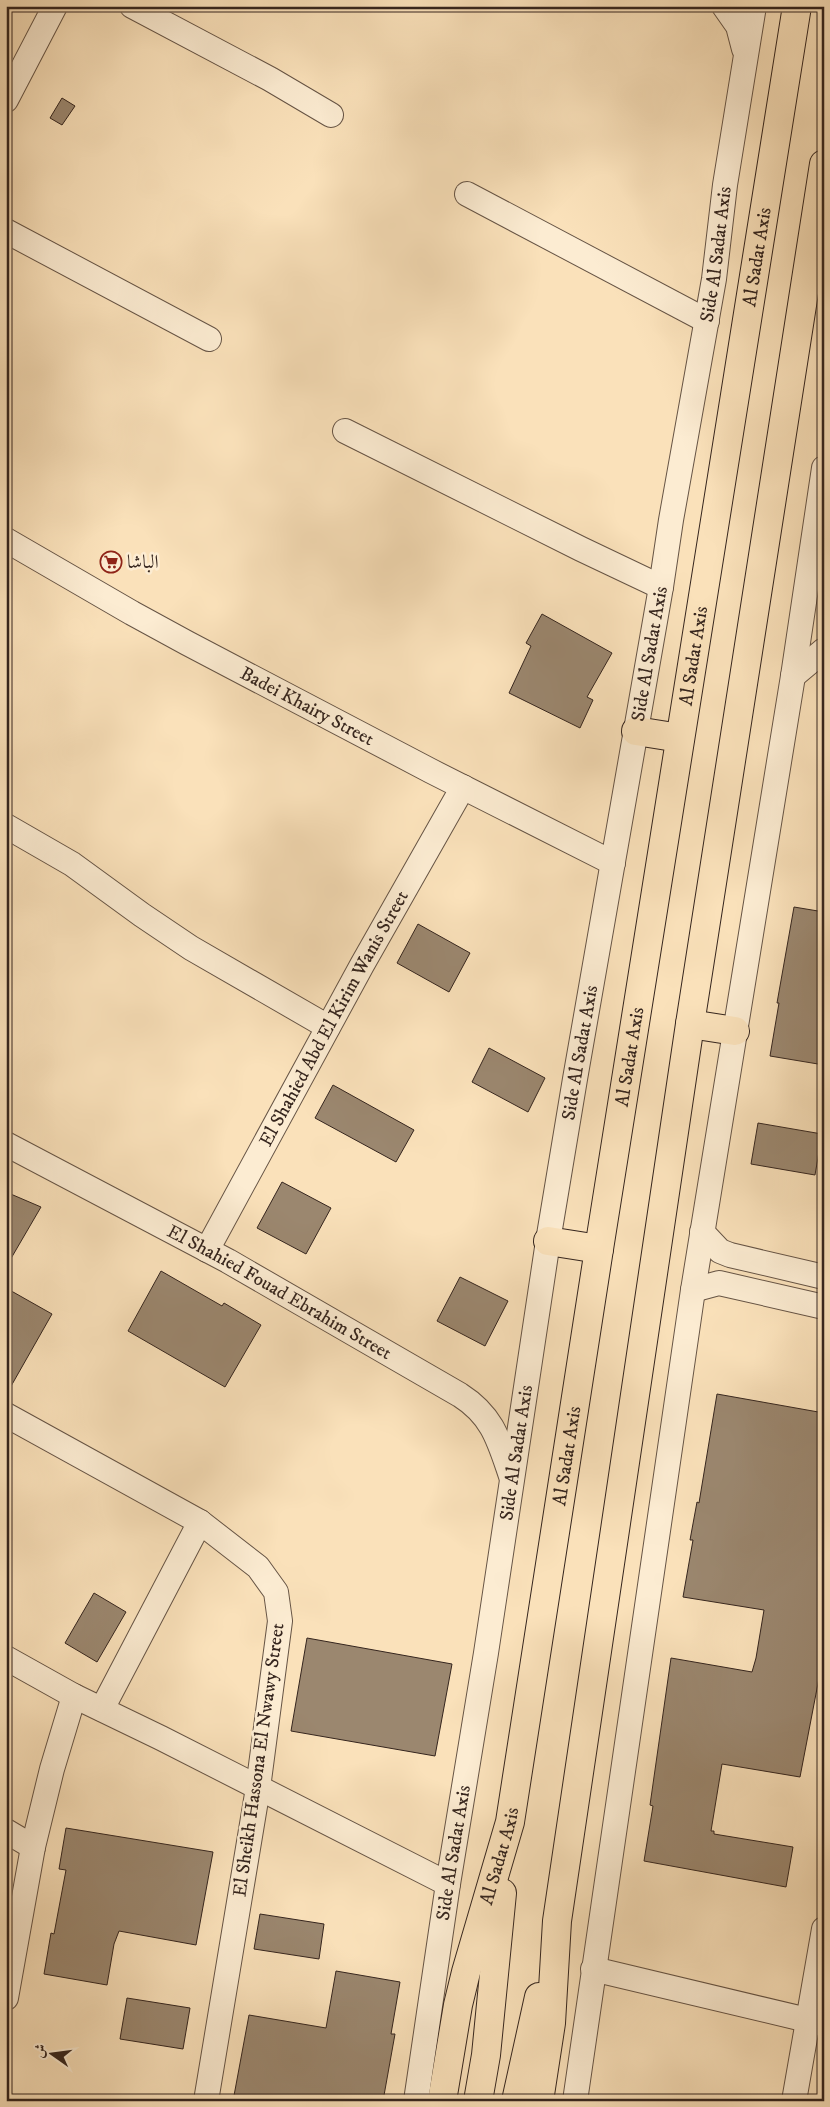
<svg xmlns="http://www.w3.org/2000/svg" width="830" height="2107" font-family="'IM FELL DW Pica',Amiri,serif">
<rect width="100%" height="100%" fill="#fae1ba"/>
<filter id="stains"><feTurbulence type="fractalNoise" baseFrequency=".004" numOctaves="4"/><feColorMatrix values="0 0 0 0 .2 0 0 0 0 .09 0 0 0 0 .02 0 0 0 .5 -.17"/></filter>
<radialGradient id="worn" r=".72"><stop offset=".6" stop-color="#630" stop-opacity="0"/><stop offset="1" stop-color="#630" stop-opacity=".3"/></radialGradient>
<!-- building -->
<g fill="#9b876f" stroke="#35251e">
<polygon points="62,98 75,106 62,125 50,118"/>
<polygon points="542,614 612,653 587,697 593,700 580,728 509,693 531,646 526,643"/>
<polygon points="794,907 824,912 824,1065 770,1056 779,1003 777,1003"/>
<polygon points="418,924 470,953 449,992 397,963"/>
<polygon points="489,1048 545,1078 528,1112 472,1082"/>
<polygon points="333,1085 414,1130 396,1162 315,1118"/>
<polygon points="758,1123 822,1134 815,1175 751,1164"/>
<polygon points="282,1182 331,1208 306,1254 257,1228"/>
<polygon points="6,1192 41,1207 6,1267"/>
<polygon points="161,1271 222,1306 224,1303 261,1325 225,1387 128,1331"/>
<polygon points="460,1277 508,1301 485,1346 437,1321"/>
<polygon points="6,1288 52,1314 6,1395"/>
<polygon points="717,1394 824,1413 824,1652 800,1777 722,1764 711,1831 714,1831 714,1834 793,1847 786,1887 644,1861 653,1806 650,1805 671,1658 752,1672 756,1658 764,1610 683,1597 693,1540 690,1540 697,1502 699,1503"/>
<polygon points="94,1593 126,1612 97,1662 65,1643"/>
<polygon points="307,1638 452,1664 435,1756 291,1731"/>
<polygon points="66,1828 213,1852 196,1945 119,1931 114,1944 107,1985 44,1974 51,1933 54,1934 66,1870 59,1869"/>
<polygon points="260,1914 324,1924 319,1959 254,1949"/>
<polygon points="336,1971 400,1982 391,2034 395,2034 383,2101 233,2101 249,2015 326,2028"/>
<polygon points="127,1998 190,2008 183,2049 120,2039"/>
</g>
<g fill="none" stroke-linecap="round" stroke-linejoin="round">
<!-- minor casing -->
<g stroke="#665445" stroke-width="26">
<g id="minor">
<polyline points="132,6 270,79 331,115"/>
<polyline points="724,6 738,26 744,49"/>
<polyline points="6,100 55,6"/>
<polyline points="467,194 707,321"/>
<polyline points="6,231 209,339"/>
<polyline points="345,431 581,549 661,587"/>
<path id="s1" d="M6,540L132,613L187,643L431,771L613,863"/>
<polyline points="793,676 824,650"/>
<polyline points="6,826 72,864 142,915 191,948 328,1027"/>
<path id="s2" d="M6,1144L228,1261L460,1395C493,1416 499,1441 511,1476"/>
<polyline points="702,1232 720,1251 730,1255 824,1277"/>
<path id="s3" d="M207,1250L362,965L463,787"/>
<polyline points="693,1290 719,1283 824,1307"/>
<polyline points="6,1415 200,1522 258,1567 276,1592 280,1621 258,1788 206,2101"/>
<polyline points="6,1658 74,1696 161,1738 448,1884"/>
<polyline points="102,1709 200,1522"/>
<polyline points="6,1831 33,1847"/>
<polyline points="593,1969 824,2024"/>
<polyline points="6,1998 33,1847 52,1769 74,1696"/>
<path id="s4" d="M416,2101L448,1884L486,1653L548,1241L575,1079L661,587L671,520L714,279L725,185L754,6"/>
<polyline points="575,2101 693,1290 793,676 824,468"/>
<polyline points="794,2101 824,1929"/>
</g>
</g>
<!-- major casing -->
<g stroke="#35251e" stroke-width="30">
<g id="major">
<polyline points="636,731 680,738"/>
<polyline points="690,1024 735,1031"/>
<polyline points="548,1241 599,1249"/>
<path id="s5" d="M442,2101L458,2005L466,1972L510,1822L599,1249L797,6"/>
<polyline points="478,2101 486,2055 502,1893"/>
<polyline points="516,2101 539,1997"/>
<polyline points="539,2101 551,2023 557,1921 690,1024 824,164"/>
</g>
</g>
<!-- minor -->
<use href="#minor" stroke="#fcecd2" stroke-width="24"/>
<!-- major -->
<use href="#major" stroke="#fae1ba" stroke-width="28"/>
</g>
<!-- icons -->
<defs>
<g id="supermarket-ring" transform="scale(1.125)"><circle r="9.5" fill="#fcecd2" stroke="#8f2418" stroke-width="1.5"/><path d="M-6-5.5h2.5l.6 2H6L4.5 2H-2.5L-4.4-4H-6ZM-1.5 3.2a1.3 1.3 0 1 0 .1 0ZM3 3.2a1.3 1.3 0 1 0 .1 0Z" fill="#8f2418"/></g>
</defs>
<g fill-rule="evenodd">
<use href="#supermarket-ring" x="111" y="562"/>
</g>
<g text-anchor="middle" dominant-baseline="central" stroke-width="5" stroke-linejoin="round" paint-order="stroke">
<!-- street labels -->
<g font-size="19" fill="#35251e" stroke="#fcecd2">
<text stroke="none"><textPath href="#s4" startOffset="1871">Side Al Sadat Axis</textPath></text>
<text stroke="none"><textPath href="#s5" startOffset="1872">Al Sadat Axis</textPath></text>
<text stroke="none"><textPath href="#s4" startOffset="1466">Side Al Sadat Axis</textPath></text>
<text stroke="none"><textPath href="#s5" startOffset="1468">Al Sadat Axis</textPath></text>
<text stroke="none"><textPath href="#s1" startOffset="344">Badei Khairy Street</textPath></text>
<text stroke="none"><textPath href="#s3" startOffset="264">El Shahied Abd El Kirim Wanis Street</textPath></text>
<text stroke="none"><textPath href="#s4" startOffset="1061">Side Al Sadat Axis</textPath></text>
<text stroke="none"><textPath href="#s5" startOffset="1062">Al Sadat Axis</textPath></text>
<text stroke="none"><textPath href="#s2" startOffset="311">El Shahied Fouad Ebrahim Street</textPath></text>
<text stroke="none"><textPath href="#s4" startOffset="656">Side Al Sadat Axis</textPath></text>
<text stroke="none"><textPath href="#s5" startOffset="658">Al Sadat Axis</textPath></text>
<text transform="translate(259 1760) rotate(-82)">El Sheikh Hassona El Nwawy Street</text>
<text stroke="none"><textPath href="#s4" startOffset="251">Side Al Sadat Axis</textPath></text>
<text stroke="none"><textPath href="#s5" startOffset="252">Al Sadat Axis</textPath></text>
</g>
<!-- poi labels -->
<g font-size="19" fill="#35251e" stroke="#fcecd2" text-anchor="start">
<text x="127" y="562">الباشا</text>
</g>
</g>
<!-- margin -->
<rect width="830" height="2107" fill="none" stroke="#fae1ba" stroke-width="25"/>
<rect x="8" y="8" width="815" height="2092" fill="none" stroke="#35251e" stroke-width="2.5"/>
<rect x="12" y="12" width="805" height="2082" fill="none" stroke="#35251e"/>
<!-- north arrow -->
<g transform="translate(52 2054) rotate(284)" stroke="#fcecd2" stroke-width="4" paint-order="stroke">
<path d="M0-4L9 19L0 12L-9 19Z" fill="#35251e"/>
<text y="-8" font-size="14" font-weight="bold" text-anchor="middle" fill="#35251e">ش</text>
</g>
<rect width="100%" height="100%" filter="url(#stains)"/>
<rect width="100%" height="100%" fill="url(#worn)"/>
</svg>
